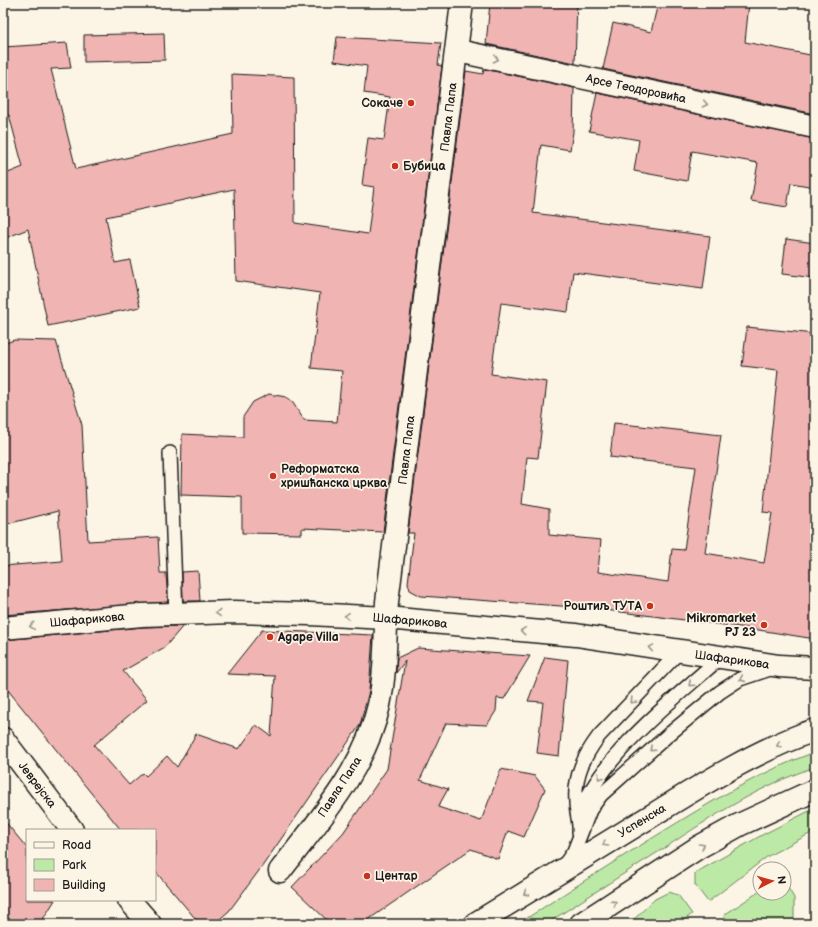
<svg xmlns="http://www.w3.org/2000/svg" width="818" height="927" font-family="'Balsamiq Sans',sans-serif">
<rect width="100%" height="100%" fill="#fcf5e5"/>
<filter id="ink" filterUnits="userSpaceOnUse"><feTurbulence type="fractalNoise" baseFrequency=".025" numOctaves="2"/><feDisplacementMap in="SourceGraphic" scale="8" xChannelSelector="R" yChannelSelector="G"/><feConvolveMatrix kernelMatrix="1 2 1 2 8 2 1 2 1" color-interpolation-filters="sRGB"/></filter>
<g filter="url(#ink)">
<!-- green -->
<g fill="#bde9a6" stroke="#6c8261">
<path d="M815,752V767C761,785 713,816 666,847C626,872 586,898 546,924H518C564,894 611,863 659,834C709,803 759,772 815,752Z"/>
<polygon points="815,808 815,831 768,856 708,902 695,885 695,873 762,835"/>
<polygon points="784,881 794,898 794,924 730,924 724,915 760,891 760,893 784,893"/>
<polygon points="669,892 678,895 692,914 679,924 629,924 655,899"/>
</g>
<!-- building -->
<g fill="#f0b4b3" stroke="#1c1c1c">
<polygon points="490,3 577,3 575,63 486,44"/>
<polygon points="658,3 749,3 745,42 815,56 815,114 603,69 613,23 651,32"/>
<polygon points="164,33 165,60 84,62 84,35"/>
<polygon points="337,37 441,43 438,65 442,66 383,532 302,528 302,534 242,533 242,497 181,495 182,434 243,437 243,417 253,402 269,394 286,397 293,403 304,420 337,422 342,371 311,368 320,293 236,281 234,189 106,217 115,263 130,260 140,307 48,326 28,229 3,239 3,175 23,167 9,115 3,116 3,47 67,43 71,68 51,69 76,169 233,134 232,74 294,77 295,223 368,234 374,187 362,185 368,138 384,140 390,97 364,93 367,66 334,61"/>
<polygon points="484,69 574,88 573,132 570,150 541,145 533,213 710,236 703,289 573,272 568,312 501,303 491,374 547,382 538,458 527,457 522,504 549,509 549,535 601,540 598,572 668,582 672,549 684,550 696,467 610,457 614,423 721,435 705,553 764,563 772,513 763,512 778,370 742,366 747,327 815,334 815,639 740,627 589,608 421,596 410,590 408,583 414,533 408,533 466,71 483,74"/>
<polygon points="597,93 815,139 815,187 791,183 787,207 751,201 758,163 692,151 687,181 634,171 639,140 589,131"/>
<polygon points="786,239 815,243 815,278 782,274"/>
<polygon points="14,340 56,341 82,425 88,541 158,537 160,573 166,573 168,602 3,615 3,566 62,561 58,511 3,525 3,344"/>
<polygon points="198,571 200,601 183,601 182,572"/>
<polygon points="183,626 165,647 123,671 147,700 94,745 129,785 143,773 146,776 167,756 177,767 196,734 239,749 256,725 271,736 275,676 227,674 262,630 373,635 369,691 360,725 261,868 229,911 214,924 200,924 155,871 155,830 121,830 3,684 3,640 143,627"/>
<polygon points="418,648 530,656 504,699 497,698 496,711 487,725 446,723 420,780 448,789 438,807 481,821 501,769 535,776 545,789 524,837 508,831 498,859 471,849 362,924 331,924 292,887 343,833 387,769 405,661 396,673 397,658"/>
<polygon points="545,657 568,660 559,756 537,753 543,702 528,701"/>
<polygon points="3,819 27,848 27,900 55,900 40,924 3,924"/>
</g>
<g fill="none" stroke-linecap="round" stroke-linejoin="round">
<!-- service casing -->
<g stroke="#1c1c1c" stroke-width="16">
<g id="service">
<polyline points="170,453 176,615"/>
<path d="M579,816C600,756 673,700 720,658"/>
<path d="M579,832C580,822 576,812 576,802C574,776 584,756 599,736L679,652"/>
<polyline points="565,864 574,851 590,810 601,795 668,735 720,692 740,679 773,668"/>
</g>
</g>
<!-- minor casing -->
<g stroke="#1c1c1c" stroke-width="25">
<g id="minor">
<polyline points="458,51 815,127"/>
<polyline points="3,628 142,615 234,612 310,614 386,618 576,635 779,666 815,668"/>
<path d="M280,871C319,820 365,769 379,705C386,672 385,637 387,602L462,3"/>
</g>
</g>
<!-- secondary casing -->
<g stroke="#1c1c1c" stroke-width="25">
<g id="secondary">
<polyline points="3,739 72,830"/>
<polyline points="129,900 150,924"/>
<path d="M475,924C534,888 592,852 651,816C701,785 759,749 815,730"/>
<polyline points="581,924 699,847 739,825 815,790"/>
</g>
</g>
<!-- service -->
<use href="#service" stroke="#fcf5e5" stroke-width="13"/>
<!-- minor -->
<use href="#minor" stroke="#fcf5e5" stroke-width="22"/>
<!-- secondary -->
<use href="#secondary" stroke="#fcf5e5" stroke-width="22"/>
</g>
<!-- one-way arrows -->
<defs><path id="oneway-chevron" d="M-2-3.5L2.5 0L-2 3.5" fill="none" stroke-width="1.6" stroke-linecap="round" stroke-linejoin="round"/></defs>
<g stroke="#97938b">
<use href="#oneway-chevron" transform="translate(496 59) rotate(12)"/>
<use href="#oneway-chevron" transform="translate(705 104) rotate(12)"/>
<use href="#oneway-chevron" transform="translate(218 613) rotate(178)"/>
<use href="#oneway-chevron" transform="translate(347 616) rotate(-177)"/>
<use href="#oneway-chevron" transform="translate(32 626) rotate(175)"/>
<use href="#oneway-chevron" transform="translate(523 631) rotate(-175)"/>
<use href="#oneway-chevron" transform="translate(651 648) rotate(-171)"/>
<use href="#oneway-chevron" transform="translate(742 679) rotate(156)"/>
<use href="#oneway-chevron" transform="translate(691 684) rotate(138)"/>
<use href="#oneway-chevron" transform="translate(633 701) rotate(133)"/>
<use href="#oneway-chevron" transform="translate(779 745) rotate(155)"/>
<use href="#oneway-chevron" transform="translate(652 749) rotate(138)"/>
<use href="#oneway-chevron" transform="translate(600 777) rotate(128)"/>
<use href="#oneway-chevron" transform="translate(605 844) rotate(149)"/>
<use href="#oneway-chevron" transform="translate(702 846) rotate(-31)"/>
<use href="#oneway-chevron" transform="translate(526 893) rotate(148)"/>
<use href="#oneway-chevron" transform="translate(614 903) rotate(-33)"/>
</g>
</g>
<!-- markers -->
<g fill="#c8321e" stroke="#fcf5e5" stroke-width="1.5">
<circle cx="411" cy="103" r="4"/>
<circle cx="395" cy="166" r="4"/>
<circle cx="273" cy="476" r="4"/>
<circle cx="650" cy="606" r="4"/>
<circle cx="764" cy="625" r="4"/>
<circle cx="270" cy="637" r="4"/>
<circle cx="367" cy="876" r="4"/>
</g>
<g text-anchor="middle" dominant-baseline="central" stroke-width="3.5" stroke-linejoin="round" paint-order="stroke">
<!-- street labels -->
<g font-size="12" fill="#1c1c1c" stroke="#fcf5e5">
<text transform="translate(636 89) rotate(12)">Арсе Теодоровића</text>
<text transform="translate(449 117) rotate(-83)">Павла Папа</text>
<text transform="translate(407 450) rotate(-83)">Павла Папа</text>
<text transform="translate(87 620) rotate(-5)">Шафарикова</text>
<text transform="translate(410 621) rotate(5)">Шафарикова</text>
<text transform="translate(732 660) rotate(8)">Шафарикова</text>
<text transform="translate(37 785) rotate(53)">Јеврејска</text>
<text transform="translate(340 787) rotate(-57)">Павла Папа</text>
<text transform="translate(642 821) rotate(-31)">Успенска</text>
</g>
<!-- poi labels -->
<g font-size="12" font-weight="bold" fill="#1c1c1c" stroke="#fcf5e5" text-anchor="start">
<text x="403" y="103" text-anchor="end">Сокаче</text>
<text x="403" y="166">Бубица</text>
<text x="281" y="469">Реформатска<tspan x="281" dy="14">хришћанска црква</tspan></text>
<text x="642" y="606" text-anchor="end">Роштиљ ТУТА</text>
<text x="756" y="618" text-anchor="end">Mikromarket<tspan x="756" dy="14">PJ 23</tspan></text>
<text x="278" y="637">Agape Villa</text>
<text x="375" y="876">Центар</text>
</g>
</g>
<!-- margin -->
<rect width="818" height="927" fill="none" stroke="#fcf5e5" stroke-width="16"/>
<rect x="8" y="8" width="802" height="911" fill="none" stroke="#1c1c1c" stroke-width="1.5" filter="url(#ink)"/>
<!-- legend -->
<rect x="26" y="829" width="130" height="72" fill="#fcf5e5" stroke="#a29e95"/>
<rect x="34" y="842" width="20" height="6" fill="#fcf5e5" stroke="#a29e95"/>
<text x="62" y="849" font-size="12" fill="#1c1c1c">Road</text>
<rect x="34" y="859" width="20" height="12" fill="#bde9a6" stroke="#a29e95"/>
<text x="62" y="869" font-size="12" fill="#1c1c1c">Park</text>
<rect x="34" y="879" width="20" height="12" fill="#f0b4b3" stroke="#a29e95"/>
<text x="62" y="889" font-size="12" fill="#1c1c1c">Building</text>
<!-- north arrow -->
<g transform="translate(772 881) rotate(84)"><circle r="19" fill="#fcf5e5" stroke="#a29e95"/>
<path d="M0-3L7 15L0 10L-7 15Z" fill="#c8321e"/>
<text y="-6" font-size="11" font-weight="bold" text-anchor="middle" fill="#1c1c1c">N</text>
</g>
</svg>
